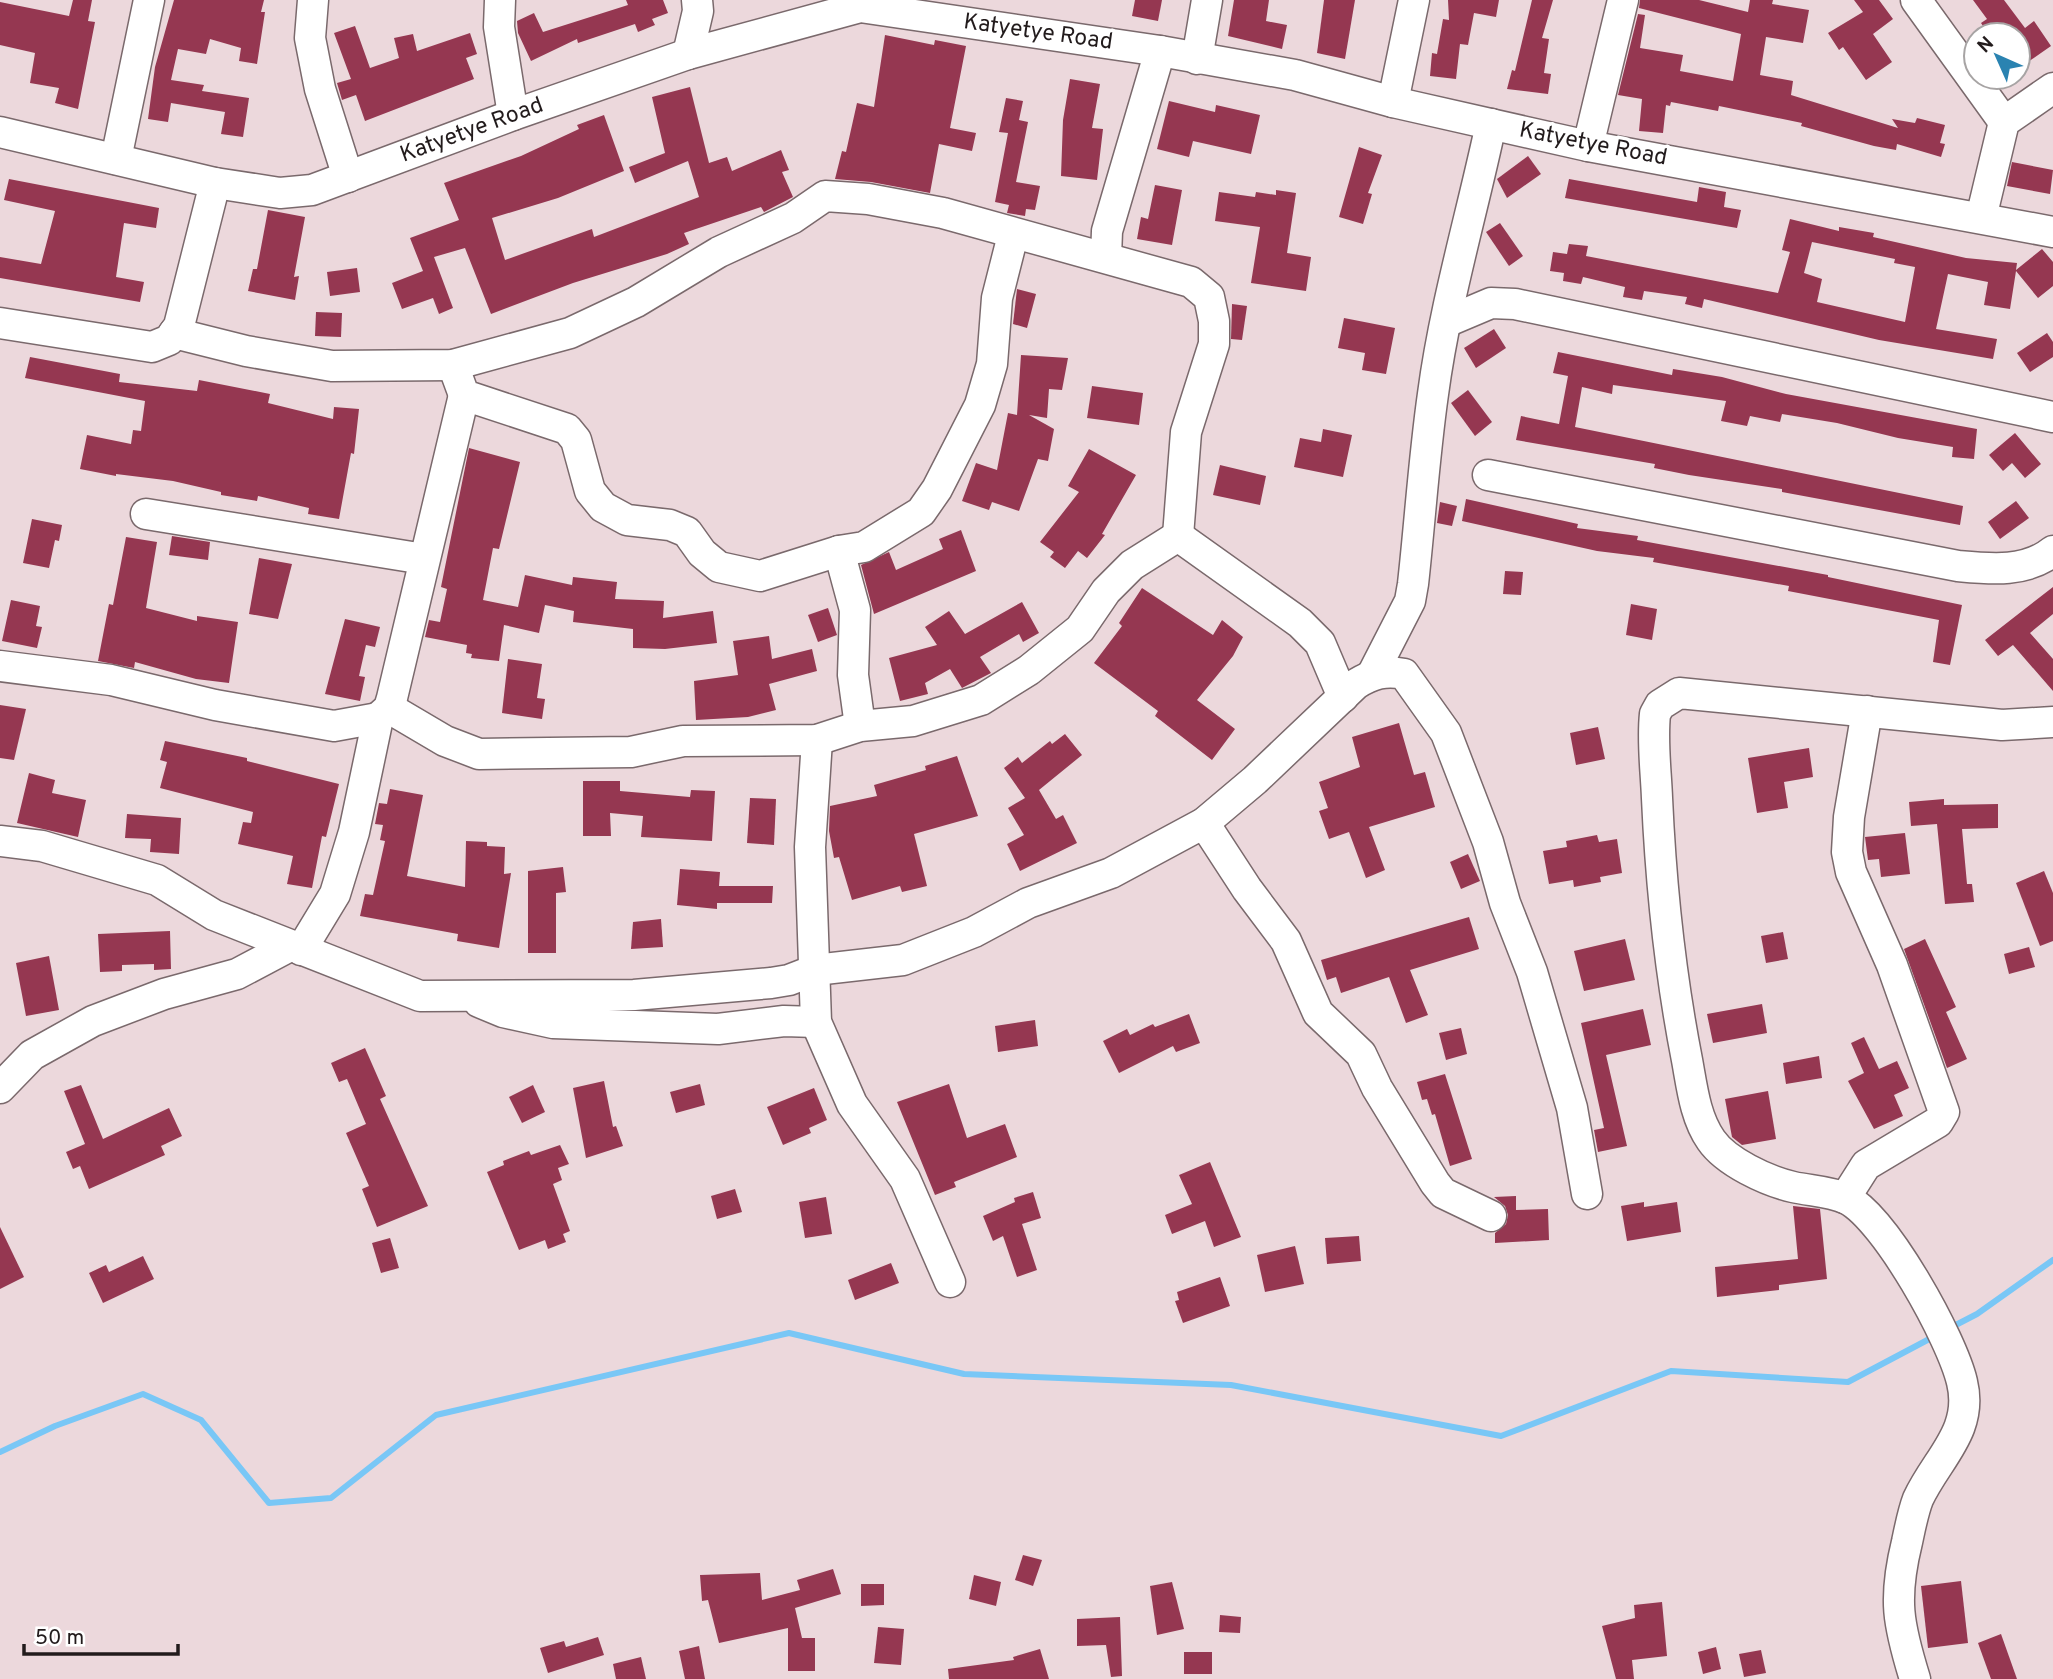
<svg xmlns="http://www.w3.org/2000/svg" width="2053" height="1679" font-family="Overpass,sans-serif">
<rect width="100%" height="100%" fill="#ecd8dc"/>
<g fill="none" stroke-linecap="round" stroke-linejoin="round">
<!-- stream -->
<g stroke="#79c7f6" stroke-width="6">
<polyline points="1948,1329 1977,1314 2053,1260"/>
<polyline points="0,1452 55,1426 143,1394 201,1420 269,1503 331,1498 436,1415 789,1333 964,1374 1231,1385 1501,1436 1671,1371 1848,1382 1935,1336"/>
</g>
</g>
<!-- building -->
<g fill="#953751" fill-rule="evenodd">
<polygon points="73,0 92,0 88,21 95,22 78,109 55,103 59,88 30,83 35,53 0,45 0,2 69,16"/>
<polygon points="174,0 264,0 261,12 265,12 257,64 239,61 241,48 210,39 206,54 178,49 171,80 204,85 202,91 249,98 243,137 221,134 225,112 171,103 168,122 148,119 155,67"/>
<polygon points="626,0 663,0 668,13 652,19 655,25 638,32 635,24 578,43 577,39 531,61 518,33 517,21 534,13 543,32 628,5"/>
<polygon points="1135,0 1162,0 1158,21 1132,16"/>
<polygon points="1234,0 1269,0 1266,21 1287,25 1282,49 1228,36"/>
<polygon points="1324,0 1355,0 1345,59 1317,53"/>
<polygon points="1448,0 1499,0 1496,17 1474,13 1468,45 1460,44 1456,79 1430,76 1432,53 1437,54 1443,19 1449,20"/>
<polygon points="1532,0 1553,0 1542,38 1549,39 1544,73 1551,74 1548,94 1507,89 1512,70 1515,71"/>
<polygon points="1640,0 1699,0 1748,12 1750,0 1773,0 1772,4 1809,10 1803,43 1766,37 1760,75 1793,81 1791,95 1898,128 1892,119 1915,123 1917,118 1945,125 1940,143 1945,144 1941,157 1897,144 1896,150 1874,146 1801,126 1802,123 1719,106 1718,111 1671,102 1670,106 1666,105 1663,133 1639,131 1642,99 1618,95 1638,14 1645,15 1640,48 1683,55 1680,71 1733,81 1741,34 1639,8"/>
<polygon points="1854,0 1879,0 1893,19 1873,34 1892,62 1866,80 1843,47 1839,50 1828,33 1863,12"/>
<polygon points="1973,0 2004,0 2025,28 2034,21 2051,46 2018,69 2018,35 1989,35 1981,23 1987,19"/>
<polygon points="355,26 370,68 399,58 394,38 413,34 417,51 470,33 477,54 466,58 474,79 365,121 356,95 342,100 337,83 351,79 334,33"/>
<polygon points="885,35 934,45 935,40 966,46 950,128 976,133 972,151 939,144 930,193 871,182 835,179 842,151 846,152 857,103 874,107"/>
<polygon points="1070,79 1100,84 1092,128 1103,129 1097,180 1061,176 1063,120"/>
<polygon points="690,87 709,163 727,157 732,171 781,150 789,170 782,172 793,197 764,212 761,207 684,233 689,244 667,254 573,283 491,314 465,248 434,257 453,308 439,314 433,298 402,309 392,283 423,271 410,238 459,220 444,183 521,156 579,129 577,125 604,115 624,171 558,198 492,218 505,260 592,229 594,237 699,197 688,161 635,183 629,167 665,153 652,97"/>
<polygon points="1006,98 1023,101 1019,120 1028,122 1016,182 1040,186 1035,210 1026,209 1025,216 1007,213 1009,205 995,202 1008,133 999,132"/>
<polygon points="1169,101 1215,112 1216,105 1260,115 1251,154 1193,141 1189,157 1157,149"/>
<polygon points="1359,147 1382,155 1368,193 1372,194 1363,224 1339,217"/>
<polygon points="1528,156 1541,174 1507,198 1497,179"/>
<polygon points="2012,162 2053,170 2050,194 2007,186"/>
<polygon points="9,179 159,208 156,228 124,223 116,277 144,282 140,302 0,278 0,257 41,264 55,211 4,200"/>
<polygon points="1569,179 1697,202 1699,187 1726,192 1724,207 1741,210 1737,228 1565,198"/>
<polygon points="1155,185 1182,190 1172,245 1137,239 1141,217 1148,219"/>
<polygon points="1276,190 1296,193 1287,253 1311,257 1306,291 1251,283 1260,227 1215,221 1219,192 1255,197 1256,192 1276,195"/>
<polygon points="268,210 305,217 294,277 299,276 295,300 248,291 253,269 257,269"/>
<path d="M1790,219L1839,231V227L1874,233L1873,237L1966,258L2017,263L2016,270L2042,249L2053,262V286L2038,298L2016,271L2010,309L1984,305L1988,282L1948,274L1936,329L1997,339L1993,359L1879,340L1704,299L1702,308L1685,304L1687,297L1644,291L1642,300L1623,297L1625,287L1583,277L1581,284L1563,281L1564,273L1550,271L1553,252L1567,254L1569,244L1588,246L1586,256L1778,293L1790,252L1782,250ZM1812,242L1895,259L1894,263L1915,267L1905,322L1817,302L1822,279L1804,273Z"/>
<polygon points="1500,223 1523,256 1509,266 1486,232"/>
<polygon points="357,268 360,292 330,296 327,272"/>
<polygon points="1017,289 1036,294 1027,328 1013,324"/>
<polygon points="1232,304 1247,306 1242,340 1231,339"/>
<polygon points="316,312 342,313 341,337 315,336"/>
<polygon points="1344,318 1395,328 1386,374 1362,370 1365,353 1338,348"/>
<polygon points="1494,329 1506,348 1476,368 1464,348"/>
<polygon points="2047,333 2053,342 2053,357 2030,372 2017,353"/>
<polygon points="1558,352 1672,375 1673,369 1722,377 1786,394 1977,429 1974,459 1952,457 1953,447 1898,438 1837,423 1782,414 1780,422 1750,416 1747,426 1721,421 1726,401 1613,385 1612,394 1582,387 1575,427 1963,506 1960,525 1782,492 1782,489 1689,475 1654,468 1655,464 1516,440 1521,416 1559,424 1568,376 1553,373"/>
<polygon points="1021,355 1068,358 1062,390 1049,389 1047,418 1029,415 1054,429 1048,461 1038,459 1019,511 992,502 989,510 962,501 976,463 997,470 1008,413 1017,415"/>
<polygon points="30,357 120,374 119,382 197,391 199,380 270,394 268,403 333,419 334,407 359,409 354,454 351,453 339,519 308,514 309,508 258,496 257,501 221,495 221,492 173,481 116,474 116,476 80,469 87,435 131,444 133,430 141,431 145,401 25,378"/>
<polygon points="1092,386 1143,393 1139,425 1087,418"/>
<polygon points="1468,390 1492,422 1475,436 1451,403"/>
<polygon points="1323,429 1352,435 1343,477 1294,467 1300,438 1321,442"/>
<polygon points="2015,433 2041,464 2025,478 2012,463 2003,471 1989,455"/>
<polygon points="469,448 520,462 499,549 493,548 483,600 518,607 525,575 572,585 573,577 617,582 615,599 664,601 663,618 713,611 717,643 665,649 633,648 633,629 573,622 574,611 545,605 539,633 504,625 499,661 471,658 472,654 466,653 467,645 425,637 429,620 440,622 447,589 441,587"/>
<polygon points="1089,449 1136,475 1102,534 1105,535 1087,558 1078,551 1065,568 1050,557 1054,552 1040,542 1079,492 1068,486"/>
<polygon points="1220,465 1266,476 1260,505 1213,495"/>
<polygon points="1466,499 1578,524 1577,528 1638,536 1637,540 1828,575 1828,577 1962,605 1950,665 1933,662 1939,620 1788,591 1789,586 1653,562 1654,558 1597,551 1462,521"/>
<polygon points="2016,501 2029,518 2000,539 1988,522"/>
<polygon points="1440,502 1457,506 1452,526 1437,523"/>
<polygon points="32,519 62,525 59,541 55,540 49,568 23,563"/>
<polygon points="961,530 976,571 874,614 861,565 889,552 896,570 943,549 939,539"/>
<polygon points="172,536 210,542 208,560 169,555"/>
<polygon points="126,537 157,542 146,608 197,621 197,616 238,622 229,683 196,679 135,662 134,668 98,661 109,604 113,605"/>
<polygon points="259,558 292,564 278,619 249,614"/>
<polygon points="1505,571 1523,572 1521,595 1503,594"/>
<polygon points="2053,587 2053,614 2030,633 2053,659 2053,691 2013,645 1998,656 1985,640"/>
<polygon points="1142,588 1213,635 1222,620 1243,637 1233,656 1197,700 1235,729 1212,760 1155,716 1158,711 1094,663 1122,626 1119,623"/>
<polygon points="11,600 40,606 36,626 42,627 37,648 2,641"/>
<polygon points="1022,602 1039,633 1023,642 1019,634 980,657 991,673 962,688 950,669 925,683 928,694 900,701 889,658 937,645 925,627 949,611 965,634"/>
<polygon points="1631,604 1657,609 1652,640 1626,635"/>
<polygon points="828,608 837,635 818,642 808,615"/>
<polygon points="345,619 380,627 375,647 366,645 359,676 365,677 360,701 325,694"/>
<polygon points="769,636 772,659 812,649 817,671 769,684 776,710 748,717 696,720 694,681 738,675 733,641"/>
<polygon points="508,659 542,664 537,698 545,699 542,719 502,713"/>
<polygon points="0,705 26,709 14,760 0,758"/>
<polygon points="1399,723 1414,775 1425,772 1435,807 1369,827 1385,870 1366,878 1349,832 1329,839 1319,811 1328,808 1319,782 1360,767 1352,737"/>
<polygon points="1598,727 1605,759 1576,765 1570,733"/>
<polygon points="1065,734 1082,755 1039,790 1056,819 1063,815 1077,843 1020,871 1007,844 1024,835 1008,808 1025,798 1004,768 1018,757 1022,763 1050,741 1052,744"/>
<polygon points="165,741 247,758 247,761 339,784 326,837 322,836 312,888 287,884 293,856 238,844 243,822 251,823 253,812 160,788 167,762 160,760"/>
<polygon points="1809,748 1813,777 1784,782 1788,808 1757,813 1748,758"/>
<polygon points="957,756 978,816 914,834 927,886 902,892 900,886 852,900 839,857 834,858 829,831 830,806 877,796 874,785 926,770 925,766"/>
<polygon points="29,773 55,780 52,793 86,800 78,837 17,823"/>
<polygon points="583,781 620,781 620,791 690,797 691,790 715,791 712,841 641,837 643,816 610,813 611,836 583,836"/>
<polygon points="390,789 423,795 407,876 465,887 466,841 487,842 487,846 505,847 504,874 511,873 499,948 457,941 458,934 360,916 365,894 373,895 385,841 380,840 383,825 375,824 379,803 387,804"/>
<polygon points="750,798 776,799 774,845 747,843"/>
<polygon points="1944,799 1944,805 1998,804 1998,828 1962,829 1967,884 1972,884 1974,902 1945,904 1937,824 1911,826 1909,802"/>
<polygon points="127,814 181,818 179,854 150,852 151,839 125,838"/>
<polygon points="1905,833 1910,874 1881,877 1879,859 1868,860 1865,837"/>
<polygon points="1597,835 1599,842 1617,839 1622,873 1600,877 1601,882 1574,887 1573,880 1549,884 1543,851 1567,847 1566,841"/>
<polygon points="1468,854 1480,881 1461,889 1450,862"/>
<polygon points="563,867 566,892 556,893 556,953 528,953 528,871"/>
<polygon points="680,869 720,872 719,886 773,886 772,903 717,903 717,909 677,905"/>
<polygon points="2044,871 2053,893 2053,941 2040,946 2016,883"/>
<polygon points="1469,917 1479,949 1410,970 1428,1015 1406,1023 1389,977 1341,993 1336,977 1327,980 1321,960"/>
<polygon points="661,919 663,947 631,949 633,922"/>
<polygon points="170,931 171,969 154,970 154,964 122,965 122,971 100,972 98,934"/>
<polygon points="1783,932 1788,959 1766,963 1761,936"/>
<polygon points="1625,939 1635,980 1584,991 1574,951"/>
<polygon points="1925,939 1956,1007 1946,1012 1967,1059 1947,1068 1904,949"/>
<polygon points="2029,947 2035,967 2009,974 2004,954"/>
<polygon points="49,956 59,1010 26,1016 16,963"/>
<polygon points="1762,1004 1767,1033 1713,1043 1707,1014"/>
<polygon points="1643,1009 1651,1045 1606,1055 1627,1146 1598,1152 1594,1130 1604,1128 1581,1023"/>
<polygon points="1189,1014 1200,1043 1176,1052 1173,1046 1119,1073 1103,1041 1127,1029 1130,1035 1153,1024 1155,1027"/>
<polygon points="1035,1020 1038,1046 998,1052 995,1026"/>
<polygon points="1461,1028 1467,1054 1446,1060 1439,1033"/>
<polygon points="1864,1037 1879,1069 1897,1061 1909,1088 1894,1095 1903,1116 1874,1129 1848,1081 1864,1073 1851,1043"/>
<polygon points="365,1048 386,1096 380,1099 428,1206 377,1227 362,1189 369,1186 346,1133 366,1124 347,1079 339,1082 331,1063"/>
<polygon points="1819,1056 1822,1078 1786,1084 1783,1063"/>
<polygon points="1445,1074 1472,1159 1450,1166 1435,1114 1432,1115 1427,1099 1422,1100 1417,1082"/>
<polygon points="604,1081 613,1127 616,1126 623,1146 586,1158 573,1088"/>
<polygon points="700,1084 705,1105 676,1113 670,1092"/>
<polygon points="949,1084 967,1138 1005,1124 1017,1157 954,1182 956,1187 935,1195 897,1102"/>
<polygon points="81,1085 103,1139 169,1108 182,1136 161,1146 165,1155 89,1189 80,1166 73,1169 66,1152 85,1144 64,1091"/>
<polygon points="533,1085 545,1112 522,1123 509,1097"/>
<polygon points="814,1088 827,1120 809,1128 811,1133 783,1145 767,1107"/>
<polygon points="1768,1091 1776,1139 1742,1145 1732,1137 1725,1099"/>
<polygon points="560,1145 569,1164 558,1168 562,1180 553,1184 570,1231 563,1234 566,1242 548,1249 545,1240 519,1250 487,1172 504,1165 503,1161 529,1151 531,1155"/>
<polygon points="1210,1162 1241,1237 1214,1247 1205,1221 1172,1234 1165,1215 1192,1204 1179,1175"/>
<polygon points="735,1189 742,1212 717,1219 711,1196"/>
<polygon points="1033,1192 1041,1218 1022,1224 1037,1270 1017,1277 1003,1236 993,1241 983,1216 1015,1202 1014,1198"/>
<polygon points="1516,1196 1516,1210 1548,1209 1549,1240 1495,1243 1495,1233 1506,1224 1508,1215 1505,1206 1494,1197"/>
<polygon points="826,1197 832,1234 805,1238 799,1202"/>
<polygon points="1644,1202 1644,1207 1677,1202 1681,1232 1627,1241 1621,1206"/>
<polygon points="1793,1206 1820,1209 1827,1279 1779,1285 1779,1290 1717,1297 1715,1267 1798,1259"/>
<polygon points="0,1227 24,1277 0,1289"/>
<polygon points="1359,1236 1361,1261 1327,1264 1325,1238"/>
<polygon points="390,1238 399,1268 381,1273 372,1243"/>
<polygon points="1295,1246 1304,1284 1265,1292 1257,1255"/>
<polygon points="143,1256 154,1279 103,1303 89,1273 106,1265 109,1272"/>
<polygon points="891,1263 899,1283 855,1300 848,1280"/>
<polygon points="1220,1277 1230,1306 1183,1323 1175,1301 1179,1300 1177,1292"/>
<polygon points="1023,1555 1042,1560 1033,1586 1015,1580"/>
<polygon points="833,1569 841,1594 795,1608 802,1638 815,1638 815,1671 788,1671 788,1628 719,1643 708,1600 702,1601 700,1575 760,1573 762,1600 800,1590 797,1580"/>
<polygon points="974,1575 1001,1582 996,1606 969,1599"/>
<polygon points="1961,1581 1968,1643 1928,1648 1921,1586"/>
<polygon points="1172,1582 1184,1629 1157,1635 1150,1586"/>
<polygon points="861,1584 884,1584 884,1605 861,1606"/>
<polygon points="1662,1602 1667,1656 1632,1660 1634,1679 1616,1679 1602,1626 1635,1618 1634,1605"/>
<polygon points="1220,1615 1241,1617 1240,1633 1219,1632"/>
<polygon points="1120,1617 1122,1676 1111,1677 1106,1645 1077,1646 1077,1619"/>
<polygon points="878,1627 904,1629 901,1665 874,1663"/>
<polygon points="2001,1634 2017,1679 1991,1679 1978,1643"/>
<polygon points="598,1637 604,1655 548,1673 540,1648 564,1641 566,1647"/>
<polygon points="699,1646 705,1679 685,1679 679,1651"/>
<polygon points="1716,1647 1721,1669 1703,1674 1698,1652"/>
<polygon points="1040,1649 1049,1679 949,1679 948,1669 1014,1660 1013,1657"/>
<polygon points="1761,1650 1766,1673 1744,1677 1739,1654"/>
<rect x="1184" y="1652" width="28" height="22"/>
<polygon points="641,1657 646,1679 616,1679 613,1664"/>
</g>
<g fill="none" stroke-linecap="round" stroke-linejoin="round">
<!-- minor casing -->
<g stroke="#7a696c" stroke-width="33">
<g id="minor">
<polyline points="313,0 310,38 320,89 348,177"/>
<polyline points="500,0 499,27 513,115"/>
<polyline points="1916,0 2004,122"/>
<polyline points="688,54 698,11 697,0"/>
<polyline points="1197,59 1207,0"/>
<polyline points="1393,102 1414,0"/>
<polyline points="0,132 215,183 280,193 312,190 513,115 688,54 860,7 1160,51 1295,75 1393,102 1588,146 2053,232"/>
<polyline points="1588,146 1623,0"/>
<polyline points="116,159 149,0"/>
<polyline points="1981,218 2004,122 2053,88"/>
<polyline points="1106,257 1107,231 1160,51"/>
<polyline points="1446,322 1491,303 1515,304 2053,417"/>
<polyline points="0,323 152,347 169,340 179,326 215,183"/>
<polyline points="174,333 246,351 332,366 453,365 570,333 636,302 719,252 793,218 825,196 868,199 943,213 1191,282 1209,297 1214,321 1214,344 1186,432 1178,536"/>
<polyline points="453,365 464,395 567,429 576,440 590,491 603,507 627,520 670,525 687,532 702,553 719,567 760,576 839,551 864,547 921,512 937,489 980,405 992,364 997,298 1013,235"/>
<path d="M1488,475L1958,566C1990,569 2026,573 2053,551"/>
<polyline points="146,514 424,559"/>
<polyline points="1178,536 1300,623 1320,643 1343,697"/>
<polyline points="839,551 855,610 853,675 860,726"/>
<polyline points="0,666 111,680 215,705 334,726 378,718"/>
<path d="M1372,675L1410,601L1413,584C1420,521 1424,457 1433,394C1445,303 1472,214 1491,124"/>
<polyline points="389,708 445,741 479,754 631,752 683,741 817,740 860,726 913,721 981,700 1029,670 1080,629 1106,591 1132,565 1178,536"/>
<polyline points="817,740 810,847 816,1022 852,1104 905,1179 950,1282"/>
<polyline points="1204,823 1247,889 1286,941 1318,1013 1361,1054 1377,1088 1435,1183 1443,1193 1491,1216"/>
<path d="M0,841L42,846L157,880L214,915L420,996L634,995L771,983L789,980L815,970L903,960L974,932L1028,903L1111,873L1204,823L1255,780L1356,684C1372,674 1385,670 1404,674L1446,733L1488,842L1505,903L1532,972L1572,1108L1587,1194"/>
<polyline points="301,950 335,894 354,832 378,718 389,708 392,698 464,395"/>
<polyline points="479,1002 503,1012 553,1023 718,1029 784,1021 816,1022"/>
<polyline points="0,1088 32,1055 93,1021 164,994 237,974 290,946"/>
<polyline points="1845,1198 1866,1165 1938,1122 1944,1112 1892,965 1851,872 1847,852 1849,817 1867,711"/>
<path d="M1915,1679C1898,1624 1893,1599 1907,1542C1910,1528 1913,1512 1918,1499C1937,1458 1974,1431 1962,1382C1952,1339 1886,1219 1847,1199C1830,1191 1811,1191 1793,1187C1767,1181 1726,1162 1711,1140C1695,1117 1692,1087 1687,1060C1670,973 1661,887 1657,798C1656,771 1652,742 1655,714L1660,705L1679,693L2002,725L2053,722"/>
</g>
</g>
<!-- minor -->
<use href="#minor" stroke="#fff" stroke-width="30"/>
</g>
<g text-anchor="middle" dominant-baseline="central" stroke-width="7" stroke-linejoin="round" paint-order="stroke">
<!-- street labels -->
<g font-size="23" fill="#221b1c" stroke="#fff">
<text transform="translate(1038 33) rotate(8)">Katyetye Road</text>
<text transform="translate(472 131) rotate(-20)">Katyetye Road</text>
<text transform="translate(1593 145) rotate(11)">Katyetye Road</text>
</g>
</g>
<!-- north arrow -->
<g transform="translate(1997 56) rotate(315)"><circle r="33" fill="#ffffff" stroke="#a7a4a4" stroke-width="2"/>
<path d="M0-5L12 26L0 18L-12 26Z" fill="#2a83b1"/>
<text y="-10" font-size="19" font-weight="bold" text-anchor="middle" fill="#221b1c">N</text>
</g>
<!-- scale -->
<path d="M24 1644v10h154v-10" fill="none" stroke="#221b1c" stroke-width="3.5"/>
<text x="35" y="1644" font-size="21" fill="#221b1c" stroke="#ffffff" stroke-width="5" paint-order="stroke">50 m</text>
</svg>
